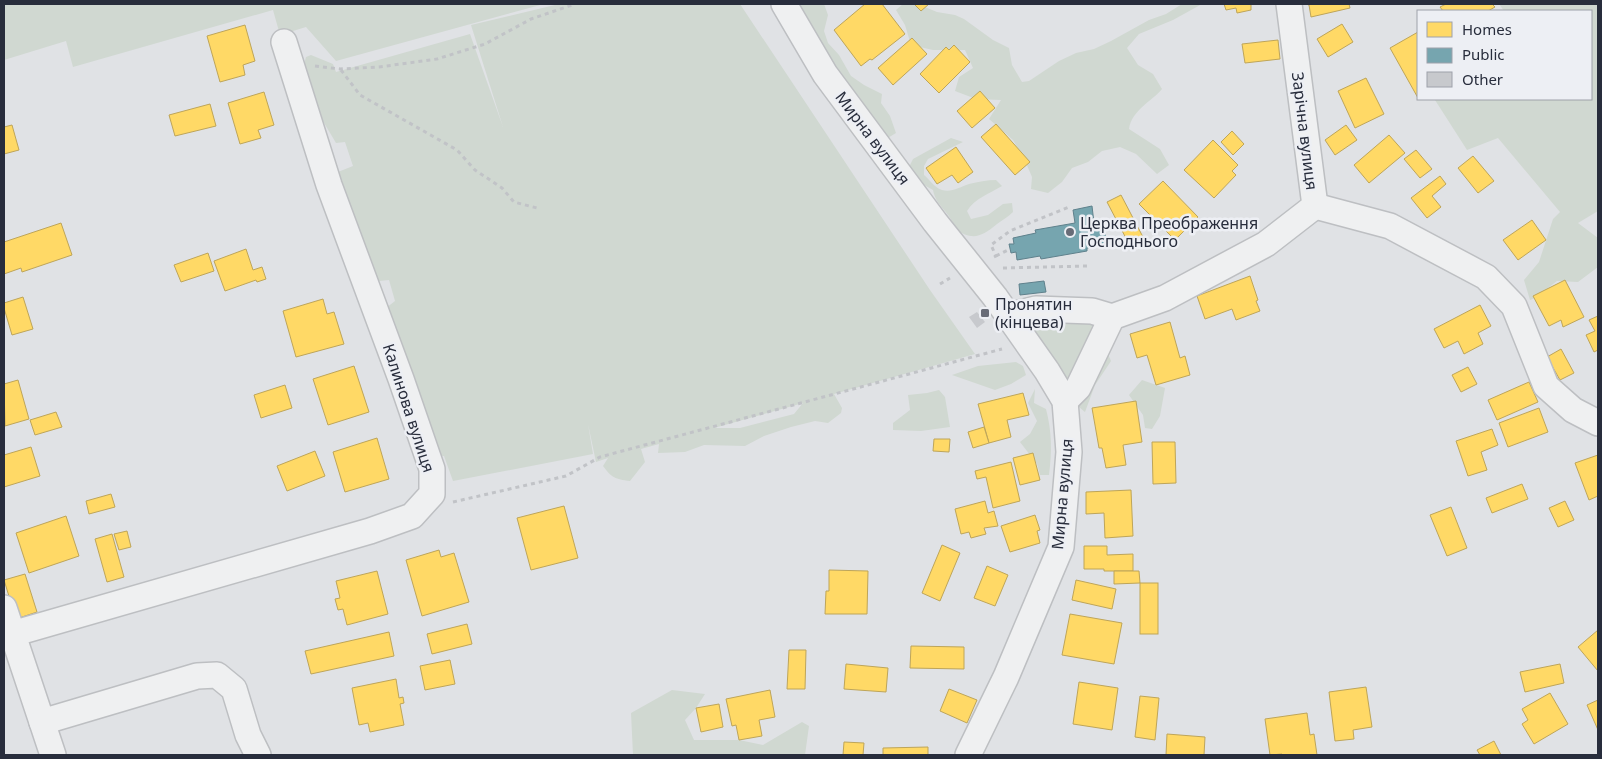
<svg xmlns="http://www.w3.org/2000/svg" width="1602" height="759" font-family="'Noto Sans',sans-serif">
<rect width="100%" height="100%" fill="#e0e2e5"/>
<!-- green -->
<g fill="#d0d8d1" fill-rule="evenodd">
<polygon points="4,4 544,4 336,61 306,27 280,35 273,10 73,67 66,41 4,60"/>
<path d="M559,4H740L930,290L975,354L834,394L842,408L841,413L828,423L815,421L791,427L764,436L745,446L704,445L685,452L658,453L659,444L641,449L645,462L630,481C615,479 612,478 603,466L608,458L596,462L588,424L593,454L453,481L444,456H438L386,308L395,301L389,280L379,281L370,274L341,200L338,172L353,166L345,142L336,143L317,111L303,68L306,57L311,55L333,64L336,72L470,34L503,127L471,25ZM803,403L794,414L740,428H714Z"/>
<polygon points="801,4 824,4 828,15 824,31 828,43 839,55 851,76 864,85 882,94 881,103 890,116 896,133 886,139 793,14"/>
<path d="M903,4L920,5L937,12L955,15L964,19L993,40L1009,48L1012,65L1022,82L1029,81L1059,61L1076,53L1094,49L1111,41L1149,20L1166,14L1182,4H1202L1173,20L1139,34L1127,48L1138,65L1153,74L1162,89C1151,102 1132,110 1129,129L1160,149L1169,165L1157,174L1136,154L1120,147L1102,151L1088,162L1072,168L1062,182L1048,193L1031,189L1032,177L1026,163L1013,140L989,119L1001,100L976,99L955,91L959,77L973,68L965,50H933L911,45L905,25L896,10Z"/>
<polygon points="1499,4 1598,4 1598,211 1578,223 1598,238 1598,267 1578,282 1557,281 1535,298 1530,300 1524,280 1539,262 1553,219 1560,212 1498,138 1467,150 1435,100 1437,99 1591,99 1591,11 1504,11"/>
<path d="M951,138L963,142L928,159L924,166V175C930,180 935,188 942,190C951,193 960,187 969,184C978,182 987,180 996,180L1002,186C989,194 975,198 967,211L971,219L988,215L1003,204L1012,203L1013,212C1008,217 1002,220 997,224C981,237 973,241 955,229C951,212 936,207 933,190L917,181L906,173L913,159Z"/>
<polygon points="1040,319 1092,323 1095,334 1068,385 1028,332 1031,324"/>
<polygon points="1108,354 1111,361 1095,385 1085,412 1073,402"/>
<polygon points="1016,362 1023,366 1026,375 1011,384 995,390 952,375 978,366"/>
<polygon points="1142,380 1165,388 1160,416 1152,429 1145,428 1143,415 1129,395"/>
<path d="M1035,389L1034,403L1046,409C1052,432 1052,452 1049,475H1040L1037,464L1020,442L1030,434L1037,421L1028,403Z"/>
<polygon points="939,390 945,397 950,427 921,431 893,430 893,423 910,410 908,395 927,393"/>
<polygon points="672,690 705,694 696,708 685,720 694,740 739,740 763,745 802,722 809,726 805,755 633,755 631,713"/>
</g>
<!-- homes -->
<g fill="#ffd966" stroke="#bea559">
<polygon points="865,4 882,4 905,34 872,60 870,59 861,66 834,30"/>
<polygon points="914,4 929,4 921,11"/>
<polygon points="1224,4 1251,4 1251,10 1237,13 1236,8 1226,10"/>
<polygon points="1306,4 1349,4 1350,8 1311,17 1309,5"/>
<polygon points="1446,4 1492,4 1495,7 1488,11 1443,11 1440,7"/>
<polygon points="1342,24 1353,42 1328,57 1317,39"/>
<polygon points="245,25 255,61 243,65 245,75 220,82 207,36"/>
<polygon points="1418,32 1418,98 1390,48"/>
<polygon points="912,38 927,54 893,85 878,68"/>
<polygon points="1278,40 1280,59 1245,63 1242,44"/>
<polygon points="954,45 970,62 939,93 920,74 946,47 949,50"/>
<polygon points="1366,78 1384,114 1355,128 1338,91"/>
<polygon points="980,91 995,108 972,128 957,111"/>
<polygon points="264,92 274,125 258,130 261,138 240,144 228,103"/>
<polygon points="210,104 216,126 175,136 169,115"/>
<polygon points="996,124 1030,162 1015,175 981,137"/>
<polygon points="12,125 19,150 4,154 4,127"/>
<polygon points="1346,125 1357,140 1335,155 1325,140"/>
<polygon points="1232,131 1244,144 1233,155 1221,142"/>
<polygon points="1389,135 1405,153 1369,183 1354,165"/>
<polygon points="1213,140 1238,165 1232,171 1236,175 1214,198 1184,170"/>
<polygon points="956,147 973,172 958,183 952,175 937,184 926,168"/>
<polygon points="1416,150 1432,169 1420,178 1404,159"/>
<polygon points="1473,156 1494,181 1478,193 1458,168"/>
<polygon points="1440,176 1446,184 1432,196 1441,207 1427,218 1411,198"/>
<polygon points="1163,181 1198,217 1175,240 1139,204"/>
<polygon points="1121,195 1143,237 1129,244 1107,202"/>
<polygon points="1532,220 1546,240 1518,260 1503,240"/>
<polygon points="61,223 72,255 22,272 21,268 4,274 4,242"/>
<polygon points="246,249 253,270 262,267 266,279 257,282 256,280 225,291 214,261"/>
<polygon points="208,253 214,271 181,282 174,265"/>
<polygon points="1250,276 1258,300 1256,301 1260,311 1236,320 1232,309 1205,319 1197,296"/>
<polygon points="1565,280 1584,317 1563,327 1561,320 1549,326 1533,296"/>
<polygon points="23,297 33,329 12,335 4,308 4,303"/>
<polygon points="323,299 327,314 334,312 344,344 296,357 283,311"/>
<polygon points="1480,305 1491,326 1478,333 1483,344 1464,354 1458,341 1444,348 1434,329"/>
<polygon points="1598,316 1598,350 1594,352 1586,335 1595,331 1589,320"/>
<polygon points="1170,322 1180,358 1185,356 1190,375 1156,385 1147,355 1137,358 1130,334"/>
<polygon points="1561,349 1574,373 1560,380 1547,357"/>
<polygon points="354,366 369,412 328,425 313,379"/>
<polygon points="1468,367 1477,384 1461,392 1452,375"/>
<polygon points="18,380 29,419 5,426 4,384"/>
<polygon points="1529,382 1538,402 1497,420 1488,400"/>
<polygon points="285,385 292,408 261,418 254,395"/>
<polygon points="1023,393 1029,415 1007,420 1011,437 989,443 978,404"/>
<polygon points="1136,401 1142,442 1123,445 1126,465 1106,468 1102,448 1099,448 1092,408"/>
<polygon points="1539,408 1548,432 1508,447 1499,423"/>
<polygon points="56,412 62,427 35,435 30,420"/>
<polygon points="984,427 989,443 973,448 968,432"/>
<polygon points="1492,429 1498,445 1481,452 1487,470 1468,476 1456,441"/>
<polygon points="377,438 389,479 345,492 333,452"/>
<polygon points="934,439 950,439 949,452 933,451"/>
<polygon points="1152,442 1175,442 1176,483 1153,484"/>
<polygon points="31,447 40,476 4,487 4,455"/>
<polygon points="315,451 325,476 287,491 277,466"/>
<polygon points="1033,453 1040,480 1020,485 1013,458"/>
<polygon points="1598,455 1598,496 1589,500 1575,463"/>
<polygon points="1011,462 1020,501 993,508 986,477 977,479 975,471"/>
<polygon points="1522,484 1528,499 1492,513 1486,498"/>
<polygon points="1131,490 1133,536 1105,538 1104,513 1086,514 1086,492"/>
<polygon points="111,494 115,507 89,514 86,501"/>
<polygon points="985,501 988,513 994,511 998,526 984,528 986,534 971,538 969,532 961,534 955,509"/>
<polygon points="1565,501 1574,520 1558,527 1549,508"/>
<polygon points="564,506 578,558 531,570 517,518"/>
<polygon points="1451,507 1467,548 1447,556 1430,515"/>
<polygon points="1035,515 1040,530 1037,531 1040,543 1010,552 1001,526"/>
<polygon points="66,516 79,556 29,573 16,533"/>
<polygon points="127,531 131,547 119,550 114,534"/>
<polygon points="112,534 124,577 107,582 95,539"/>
<polygon points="942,545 960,553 940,601 922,593"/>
<polygon points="1084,546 1107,546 1107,555 1133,554 1133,571 1104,571 1104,569 1084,569"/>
<polygon points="439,550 441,557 454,553 469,602 422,616 406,560"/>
<polygon points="987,566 1008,575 995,606 974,598"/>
<polygon points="829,570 868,571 867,614 825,614 826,591 829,591"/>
<polygon points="377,571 388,614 347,625 343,609 338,610 335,599 340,598 336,581"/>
<polygon points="1114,571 1139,571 1140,583 1114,584"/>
<polygon points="25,574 37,612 16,619 4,580"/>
<polygon points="1076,580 1116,589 1112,609 1072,600"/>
<rect x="1140" y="583" width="18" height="51"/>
<polygon points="1070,614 1122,623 1114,664 1062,655"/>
<polygon points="467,624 472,644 432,654 427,634"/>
<polygon points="1598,630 1598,671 1578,647"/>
<polygon points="389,632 394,656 311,674 305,651"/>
<polygon points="911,646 964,647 964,669 910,668"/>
<polygon points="789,650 806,650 805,689 787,689"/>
<polygon points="450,660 455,684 425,690 420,666"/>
<polygon points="846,664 888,668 886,692 844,689"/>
<polygon points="1560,664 1564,683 1525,692 1520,672"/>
<polygon points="396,679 399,698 403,697 404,703 400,704 404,725 370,732 368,723 359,725 352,688"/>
<polygon points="1079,682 1118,688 1112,730 1073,724"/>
<polygon points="1366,687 1372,727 1353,730 1354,739 1335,741 1329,692"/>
<polygon points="949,689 977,700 967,723 940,711"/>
<polygon points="770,690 775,717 759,720 762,736 739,740 736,725 732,726 726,699"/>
<polygon points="1550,693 1568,724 1534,744 1522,724 1528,720 1522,709"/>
<polygon points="1140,696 1159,698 1155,740 1135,737"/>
<polygon points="1598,700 1598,730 1587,705"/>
<polygon points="719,704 723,727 701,732 696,708"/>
<polygon points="1307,713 1310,735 1314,734 1317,755 1282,755 1282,754 1270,755 1265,719"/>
<polygon points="1167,734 1205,737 1204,755 1215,755 1166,755"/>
<polygon points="1494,741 1501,755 1480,755 1477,750"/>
<polygon points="844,742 864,743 863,755 843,755"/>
<polygon points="928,747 928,755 883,755 883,748"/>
</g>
<!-- public -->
<g fill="#76a5af" stroke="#5f818c">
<polygon points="1092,206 1094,223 1103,221 1107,244 1087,248 1087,251 1041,259 1040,256 1017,260 1016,252 1011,253 1009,244 1014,244 1013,238 1036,233 1035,230 1075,223 1073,210"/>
<polygon points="1044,281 1046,292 1020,295 1019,284"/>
</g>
<!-- building -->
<polygon fill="#c7c9cd" points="977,312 985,322 977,328 969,317"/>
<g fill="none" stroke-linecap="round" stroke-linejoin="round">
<!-- minor casing -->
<g stroke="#bdbfc2" stroke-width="28">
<g id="minor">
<polyline points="784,4 825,74 935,222 995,297 1047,371 1065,401 1069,452 1061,547 1006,677 968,755"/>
<polyline points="1315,206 1390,226 1486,277 1514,306 1546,386 1573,410 1598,423"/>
<polyline points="1008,316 1036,309 1092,311 1112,317"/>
<polyline points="1065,401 1078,388 1112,317 1165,298 1266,244 1315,206 1289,4"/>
<polyline points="4,608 53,755"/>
<polyline points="12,634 370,531 412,516 432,494 432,469 401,379 329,185 284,42"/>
<polyline points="42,722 197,676 217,675 234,689 248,735 258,755"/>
</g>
</g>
<!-- path -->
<g stroke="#c1c3c7" stroke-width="3" stroke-dasharray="4 4" stroke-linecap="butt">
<polyline points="315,66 340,69 379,67 437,59 485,44 531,19 575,4"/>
<polyline points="341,70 360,95 457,150 475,170 502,188 514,202 537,208"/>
<polyline points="996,256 1010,249"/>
<polyline points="994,257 996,256 991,245 1010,231 1069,207"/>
<polyline points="1003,268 1087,266"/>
<polyline points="940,284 950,278"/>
<polyline points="453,502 566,476 600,457 1002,349"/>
</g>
<!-- minor -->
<use href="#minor" stroke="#eff0f1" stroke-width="25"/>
</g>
<!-- markers -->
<g fill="#686c77" stroke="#edeff4" stroke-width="2">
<circle cx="1070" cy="232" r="5"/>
<rect x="980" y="308" width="10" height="10" rx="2.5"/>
</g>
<g text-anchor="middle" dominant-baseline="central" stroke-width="5" stroke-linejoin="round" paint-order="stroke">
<!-- street labels -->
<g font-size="16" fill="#282d3c" stroke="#edeff4">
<text transform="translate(1305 131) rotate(83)">Зарічна вулиця</text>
<text transform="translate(873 138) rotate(53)">Мирна вулиця</text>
<text transform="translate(409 408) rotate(72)">Калинова вулиця</text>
<text transform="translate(1062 494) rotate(-85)">Мирна вулиця</text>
</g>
<!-- poi labels -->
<g font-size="16" fill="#282d3c" stroke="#edeff4" text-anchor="start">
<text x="1080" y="223">Церква Преображення<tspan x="1080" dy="18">Господнього</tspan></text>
<text x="995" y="304">Пронятин<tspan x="995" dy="18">(кінцева)</tspan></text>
</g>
</g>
<!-- border -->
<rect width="1602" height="759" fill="none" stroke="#282d3c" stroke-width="10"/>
<!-- legend -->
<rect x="1417" y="10" width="175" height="90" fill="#edeff4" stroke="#9ea1aa"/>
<rect x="1427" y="22" width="25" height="15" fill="#ffd966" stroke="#9ea1aa"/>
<text x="1462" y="35" font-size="15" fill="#282d3c">Homes</text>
<rect x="1427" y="48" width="25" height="15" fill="#76a5af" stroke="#9ea1aa"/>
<text x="1462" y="60" font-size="15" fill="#282d3c">Public</text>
<rect x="1427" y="72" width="25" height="15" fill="#c7c9cd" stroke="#9ea1aa"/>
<text x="1462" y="85" font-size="15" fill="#282d3c">Other</text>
</svg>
